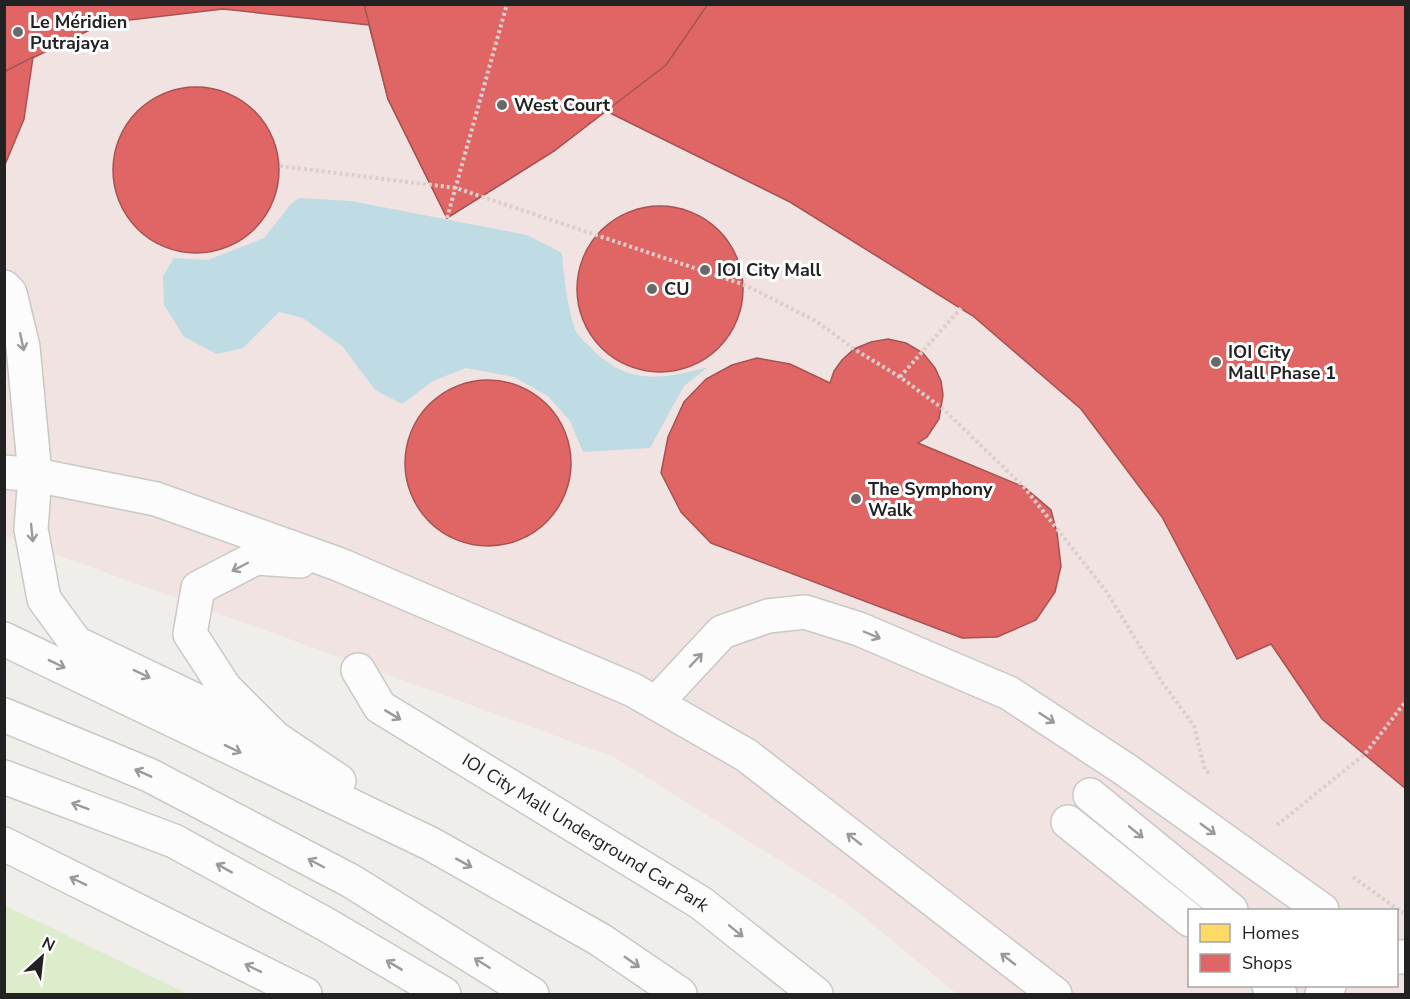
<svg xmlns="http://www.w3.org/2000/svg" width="1410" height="999" font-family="'Nunito Sans',sans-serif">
<rect width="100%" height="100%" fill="#f0eeeb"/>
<!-- commercial -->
<path fill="#f1e3e1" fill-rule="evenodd" d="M4,5H1405V994H957L843,900L614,757L5,536ZM1190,910H1396V986H1190Z"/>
<!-- grass -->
<polygon fill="#ddeccb" points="5,905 6,906 188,994 5,994"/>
<!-- water -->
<path fill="#bfdbe3" d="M299,198L351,201L527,235L562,253C564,278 567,305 575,329C578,337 588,344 593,350C629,386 664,379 708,367L684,386L650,448L583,452L570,421L548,396L514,377L466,368L433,381L402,404L375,390L343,347L303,318L279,312L243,348L217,354L184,337L164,305L163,276L174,258L208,260L264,238L290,205Z"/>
<!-- homes -->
<polygon fill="#ffd966" stroke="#bda252" stroke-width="1.5" points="4,4 52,4 60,18 4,47"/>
<!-- shops -->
<g fill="#e06666" stroke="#a75252" stroke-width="1.5">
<polygon points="4,4 1406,4 1406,789 1322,719 1271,644 1237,659 1162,517 1081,409 973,316 790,202 606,111 554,151 447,218 388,99 369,25 223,9 104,23 4,72"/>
<polygon points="364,4 708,4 666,65 554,151 447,218 388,99"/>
<polygon points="33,57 24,119 4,167 4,72"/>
<circle cx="196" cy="170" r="83"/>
<circle cx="660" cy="289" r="83"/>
<polygon points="888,339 906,343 923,353 935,368 941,381 943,395 939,419 927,437 918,443 1024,487 1051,510 1057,533 1061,566 1055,592 1036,620 997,637 962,638 711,543 681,512 661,473 668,437 684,402 706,379 732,365 757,358 790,364 830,383 834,371 842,360 854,349 871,342"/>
<circle cx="488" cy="463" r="83"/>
</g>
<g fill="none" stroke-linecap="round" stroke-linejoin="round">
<!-- minor casing -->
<g stroke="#c9c8c7" stroke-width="36">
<g id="minor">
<polyline points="4,287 10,293 23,347 35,475 31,529 44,599 76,643 275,738"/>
<polyline points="4,472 35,475 156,499 338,564 633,690 746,755 1055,994"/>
<polyline points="300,561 256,558 198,588 190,634 225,688 275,738 339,781"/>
<polyline points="4,639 431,844 599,939 680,994"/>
<path id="s1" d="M358,670L380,707L701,903L816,994"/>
<polyline points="656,703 722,632 768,616 805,612 859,629 1009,693 1126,770 1322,910"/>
<polyline points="4,715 149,775 351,881 532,994"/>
<polyline points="4,777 174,841 327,925 444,994"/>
<polyline points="1090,795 1231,910"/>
<polyline points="1068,822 1190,920"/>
<polyline points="4,844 305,994"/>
<polyline points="1396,957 1406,957"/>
<polyline points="1269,986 1280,994"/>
<polyline points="1322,994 1329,986"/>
</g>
</g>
<!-- path -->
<g stroke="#dccecd" stroke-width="4" stroke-dasharray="3 3" stroke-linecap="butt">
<polyline points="280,166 456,188 745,285 816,321 854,349 900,377 942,408 1024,487 1106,591 1162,682 1194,726 1205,770 1209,773"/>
<polyline points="447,218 507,4"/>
<polyline points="900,377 961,308"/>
<polyline points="1277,825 1365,754 1406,701"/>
<polyline points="1353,877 1403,913"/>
</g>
<!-- minor -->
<use href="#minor" stroke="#fdfcfc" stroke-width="33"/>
</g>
<!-- one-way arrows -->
<defs><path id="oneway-shaft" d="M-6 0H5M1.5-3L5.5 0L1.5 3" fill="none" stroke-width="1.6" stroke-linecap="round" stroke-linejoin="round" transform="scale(1.5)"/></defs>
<g stroke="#9a9a9a">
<use href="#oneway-shaft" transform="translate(22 342) rotate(78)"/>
<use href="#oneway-shaft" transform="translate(32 533) rotate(84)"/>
<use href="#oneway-shaft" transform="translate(240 567) rotate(152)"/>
<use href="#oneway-shaft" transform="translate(872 635) rotate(23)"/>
<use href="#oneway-shaft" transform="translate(696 660) rotate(-47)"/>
<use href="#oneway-shaft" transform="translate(57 664) rotate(26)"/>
<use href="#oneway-shaft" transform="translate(142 674) rotate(26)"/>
<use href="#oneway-shaft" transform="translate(393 715) rotate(31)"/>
<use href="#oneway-shaft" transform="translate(1047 718) rotate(33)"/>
<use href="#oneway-shaft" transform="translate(233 749) rotate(26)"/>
<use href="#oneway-shaft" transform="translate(143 773) rotate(-156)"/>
<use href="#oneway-shaft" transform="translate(80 806) rotate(-160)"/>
<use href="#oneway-shaft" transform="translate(1208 829) rotate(36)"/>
<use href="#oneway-shaft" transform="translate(1136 832) rotate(39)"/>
<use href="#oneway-shaft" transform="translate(854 839) rotate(-142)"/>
<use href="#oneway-shaft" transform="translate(316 863) rotate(-152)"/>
<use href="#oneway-shaft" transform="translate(464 863) rotate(29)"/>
<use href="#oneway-shaft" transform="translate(224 868) rotate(-151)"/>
<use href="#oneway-shaft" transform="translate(78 881) rotate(-154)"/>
<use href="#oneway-shaft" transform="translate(736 931) rotate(39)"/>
<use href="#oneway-shaft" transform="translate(1008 959) rotate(-142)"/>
<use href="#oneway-shaft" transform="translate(632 962) rotate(35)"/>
<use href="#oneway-shaft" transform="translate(482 963) rotate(-148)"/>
<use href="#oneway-shaft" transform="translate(394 965) rotate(-149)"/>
<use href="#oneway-shaft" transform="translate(253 968) rotate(-154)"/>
</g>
<!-- markers -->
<g fill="#6a6968" stroke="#fff" stroke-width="2">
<circle cx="18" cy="32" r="6"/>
<circle cx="502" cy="105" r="6"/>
<circle cx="705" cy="270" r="6"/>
<circle cx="652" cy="289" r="6"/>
<circle cx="1216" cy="362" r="6"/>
<circle cx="856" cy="499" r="6"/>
</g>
<g text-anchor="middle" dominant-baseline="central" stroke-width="6" stroke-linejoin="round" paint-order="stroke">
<!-- poi labels -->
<g font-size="18" font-weight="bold" fill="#222" stroke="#fff" text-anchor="start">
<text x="30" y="22">Le Méridien<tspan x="30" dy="21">Putrajaya</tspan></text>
<text x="514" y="105">West Court</text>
<text x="717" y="270">IOI City Mall</text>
<text x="664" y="289">CU</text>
<text x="1228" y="352">IOI City<tspan x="1228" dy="21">Mall Phase 1</tspan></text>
<text x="868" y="489">The Symphony<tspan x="868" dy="21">Walk</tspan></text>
</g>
<!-- street labels -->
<g font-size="18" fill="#222" stroke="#fff">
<text stroke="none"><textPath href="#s1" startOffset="284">IOI City Mall Underground Car Park</textPath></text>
</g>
</g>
<!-- border -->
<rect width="1410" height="999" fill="none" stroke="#222222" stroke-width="12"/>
<!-- legend -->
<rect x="1188" y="909" width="210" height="78" fill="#ffffff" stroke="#a7a7a7" stroke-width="1.5"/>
<rect x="1200" y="924" width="30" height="18" fill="#ffd966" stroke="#a7a7a7" stroke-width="1.5"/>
<text x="1242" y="939" font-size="18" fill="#222222">Homes</text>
<rect x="1200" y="954" width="30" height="18" fill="#e06666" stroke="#a7a7a7" stroke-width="1.5"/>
<text x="1242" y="969" font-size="18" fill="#222222">Shops</text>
<!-- north arrow -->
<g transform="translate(42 957) rotate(27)" stroke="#ffffff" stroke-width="4.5" paint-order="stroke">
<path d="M0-4.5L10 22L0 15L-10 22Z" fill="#222222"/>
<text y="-9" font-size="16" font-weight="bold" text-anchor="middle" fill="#222222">N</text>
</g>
</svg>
